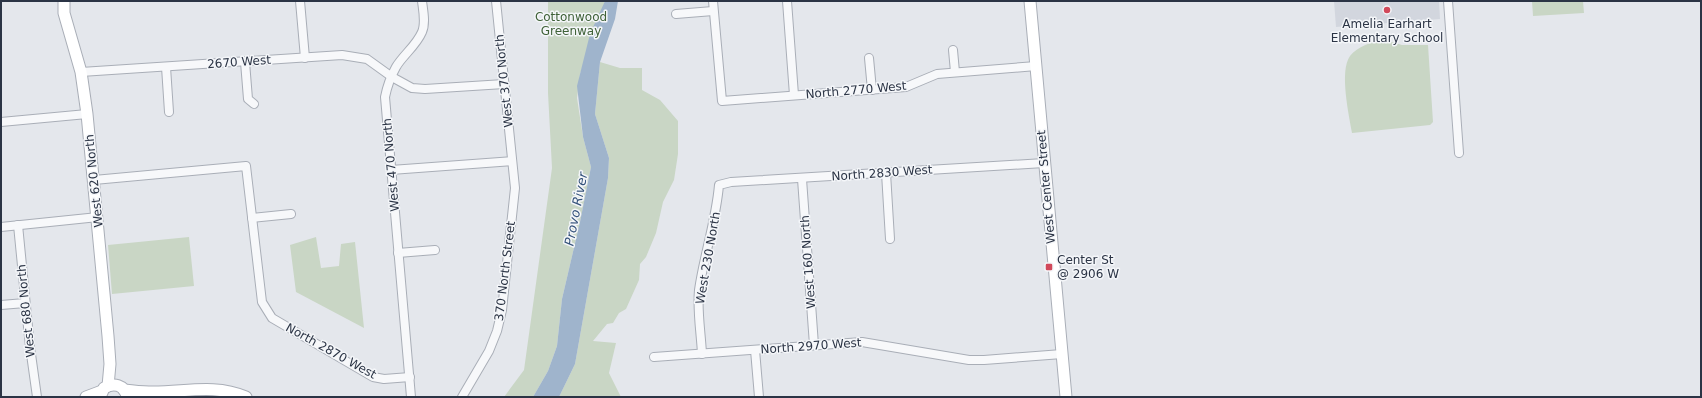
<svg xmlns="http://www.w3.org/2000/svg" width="1702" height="398" font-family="'DejaVu Sans',sans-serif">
<rect width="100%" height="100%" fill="#e4e7ec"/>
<!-- built -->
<polygon fill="#d2d6de" points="1334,1 1439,1 1440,19 1336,27"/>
<!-- green -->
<g fill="#c9d6c5">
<polygon points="548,1 605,1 580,74 577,98 583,137 591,167 580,222 562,299 557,346 548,371 533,397 504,397 524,370 552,168 548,93"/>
<polygon points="1532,1 1583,1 1584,13 1533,16"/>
<path d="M1382,39L1402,45H1428L1433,122L1430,125L1352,133C1349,115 1339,71 1350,56C1358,46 1371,43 1382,39Z"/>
<polygon points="600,62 620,68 642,68 642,90 660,100 678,121 678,154 674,180 663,202 656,233 646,257 640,264 639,280 626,309 619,313 613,323 607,324 593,341 616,343 609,373 621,397 559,397 575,364 608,178 609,158 595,114"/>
<polygon points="189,237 194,286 112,294 108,245"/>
<polygon points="316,237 321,268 339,266 341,244 355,242 364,328 296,292 290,245"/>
</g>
<!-- water -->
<polygon fill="#9fb4cc" points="605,1 618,1 615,19 600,62 595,114 609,158 608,178 575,364 559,397 533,397 548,371 557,346 562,299 580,222 591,167 583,137 577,86 590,34"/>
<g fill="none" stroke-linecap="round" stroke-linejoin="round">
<!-- street casing -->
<g stroke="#a9aeb7" stroke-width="10">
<g id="street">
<polyline points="300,1 305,58"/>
<polyline points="713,1 722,101 906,87 937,74 1036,66"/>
<polyline points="787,1 794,95"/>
<polyline points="1448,1 1459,153"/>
<polyline points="676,14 713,11"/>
<polyline points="953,50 955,72"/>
<polyline points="869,58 872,90"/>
<polyline points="245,62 248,99 254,104"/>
<polyline points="166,67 169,112"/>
<polyline points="81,72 342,55 367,59 392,77 412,88 425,89 504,84"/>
<polyline points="1,122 87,114"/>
<polyline points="391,170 512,161"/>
<polyline points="886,173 890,239"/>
<polyline points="802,179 814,345"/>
<polyline points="94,180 246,166 262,302 272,318 373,377 384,379 410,377"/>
<polyline points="252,218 291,214"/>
<polyline points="18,225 30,347 37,397"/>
<polyline points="1,227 98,217"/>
<polyline points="398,253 435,250"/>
<polyline points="1,305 25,303"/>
<polyline points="755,350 759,397"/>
<path d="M702,354C701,333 697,311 699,290C704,255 716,221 719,185L731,182L1044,163"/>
<polyline points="654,357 862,342 969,360 984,360 1062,354"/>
<path d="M411,397L385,97C387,87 391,76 396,67C403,55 416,46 422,32C426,23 423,10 422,1"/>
<polyline points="462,397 489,351 497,331 502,310 515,188 496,1"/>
</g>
</g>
<!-- secondary casing -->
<g stroke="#a9aeb7" stroke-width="13">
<g id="secondary">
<polyline points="64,1 64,13 81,72 87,114 108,336 110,364 108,386"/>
<polyline points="1030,1 1066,397"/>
<path d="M124,390C132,391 141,392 149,392C183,393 213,383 246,397"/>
<polyline points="86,397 102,391"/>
<path d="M100,397L104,388C114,382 124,385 127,396"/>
</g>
</g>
<!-- street -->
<use href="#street" stroke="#f7f8fa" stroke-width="8"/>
<!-- secondary -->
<use href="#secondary" stroke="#fff" stroke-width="11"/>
</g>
<!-- markers -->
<g fill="#d1495b" stroke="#f4f6f9" stroke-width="1.5">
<circle cx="1387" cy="10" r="4"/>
<rect x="1045" y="263" width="8" height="8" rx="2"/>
</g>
<g text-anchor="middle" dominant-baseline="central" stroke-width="3" stroke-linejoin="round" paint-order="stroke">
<!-- park labels -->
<g font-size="12" fill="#3f6138" stroke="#f4f6f9">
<text x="571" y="17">Cottonwood<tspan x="571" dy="14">Greenway</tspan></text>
</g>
<!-- poi labels -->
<g font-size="12" fill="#2b3445" stroke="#f4f6f9">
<text x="1387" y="24">Amelia Earhart<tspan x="1387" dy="14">Elementary School</tspan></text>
<text x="1057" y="260" text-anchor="start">Center St<tspan x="1057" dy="14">@ 2906 W</tspan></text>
</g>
<!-- street labels -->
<g font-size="12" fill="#2b3445" stroke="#f4f6f9">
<text transform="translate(239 62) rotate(-4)">2670 West</text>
<text transform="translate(504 81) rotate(-96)">West 370 North</text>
<text transform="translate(856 90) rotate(-5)">North 2770 West</text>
<text transform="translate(391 165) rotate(-95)">West 470 North</text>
<text transform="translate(882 173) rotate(-4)">North 2830 West</text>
<text transform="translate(94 181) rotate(-96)">West 620 North</text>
<text transform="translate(1046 187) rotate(-95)">West Center Street</text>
<text transform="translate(708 258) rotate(-80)">West 230 North</text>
<text transform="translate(808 262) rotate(-94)">West 160 North</text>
<text transform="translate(505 271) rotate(-83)">370 North Street</text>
<text transform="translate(26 311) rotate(-96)">West 680 North</text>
<text transform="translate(811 346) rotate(-4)">North 2970 West</text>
<text transform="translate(331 351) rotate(29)">North 2870 West</text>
</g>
<!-- water labels -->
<g font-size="13" font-style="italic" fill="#34527a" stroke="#f4f6f9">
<text transform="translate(576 209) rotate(-79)">Provo River</text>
</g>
</g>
<!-- border -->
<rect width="1702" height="398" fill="none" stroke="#2b3445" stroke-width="4"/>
</svg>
